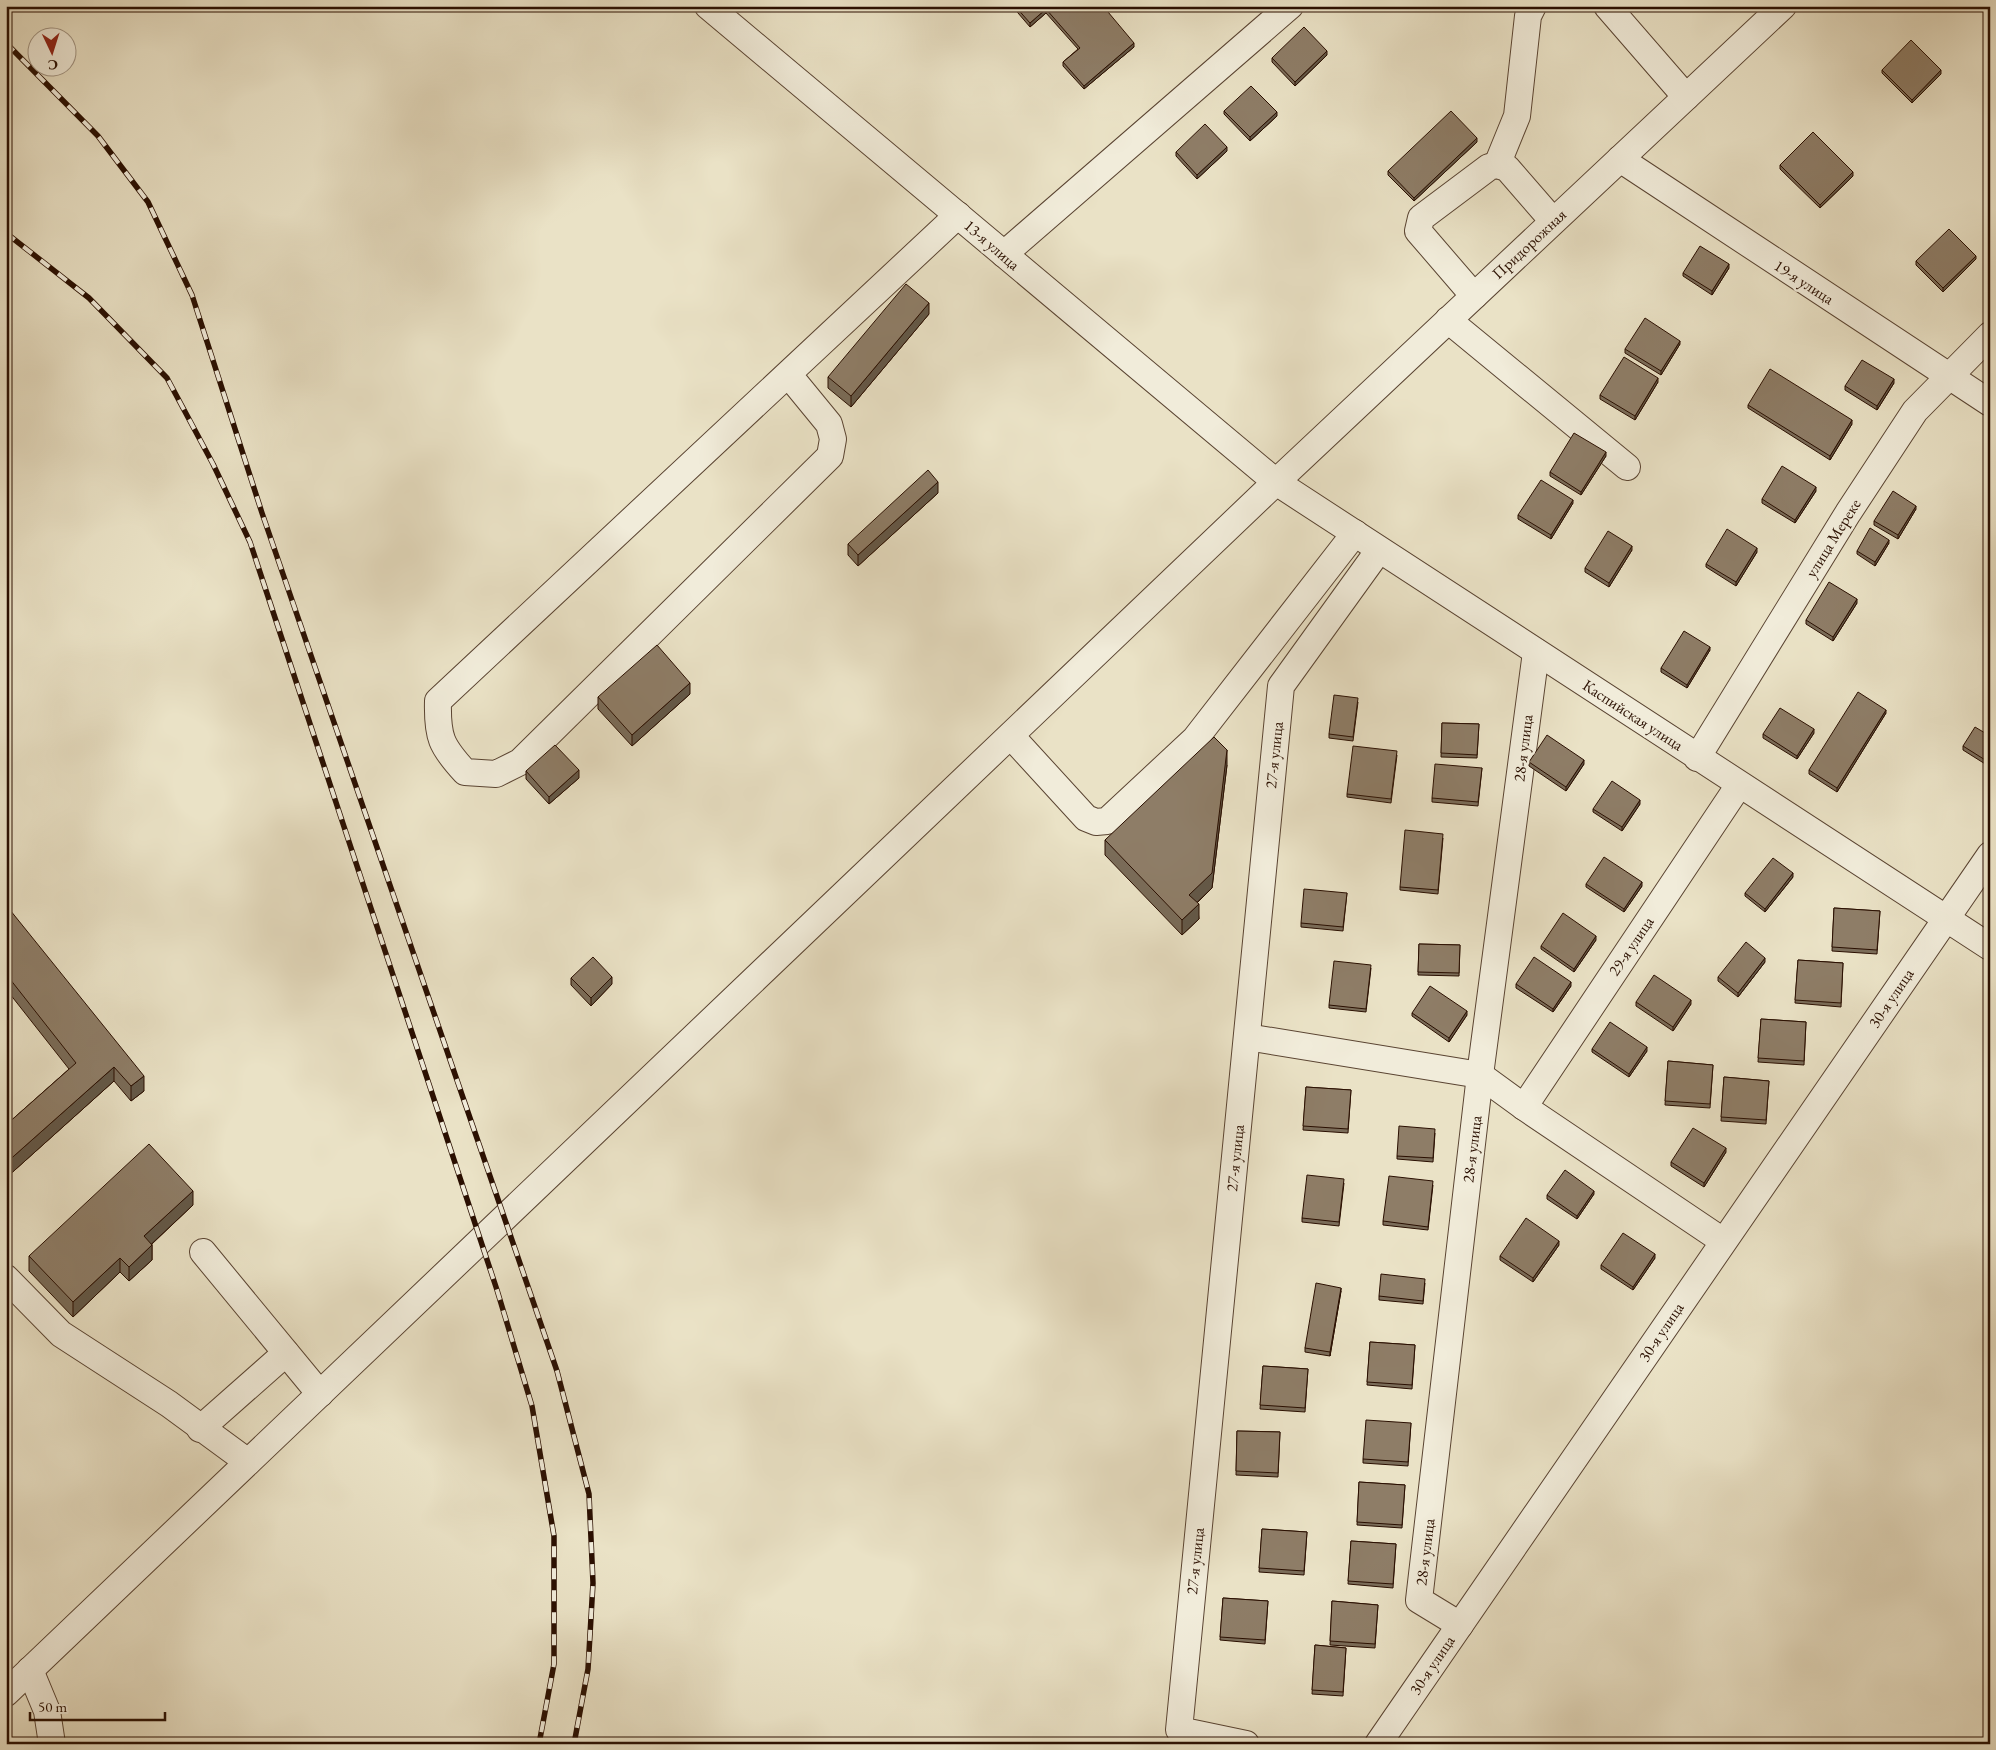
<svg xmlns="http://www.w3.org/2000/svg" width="1996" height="1750" font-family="'EB Garamond',serif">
<rect width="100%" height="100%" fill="#eae2c6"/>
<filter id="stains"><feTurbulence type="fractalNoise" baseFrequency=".004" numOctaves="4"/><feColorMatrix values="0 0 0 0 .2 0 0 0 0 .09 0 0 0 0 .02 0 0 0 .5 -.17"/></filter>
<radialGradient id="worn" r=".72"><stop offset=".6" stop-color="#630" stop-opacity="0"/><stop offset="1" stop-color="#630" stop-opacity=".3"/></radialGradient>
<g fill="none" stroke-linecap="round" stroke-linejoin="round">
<!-- minor casing -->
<g stroke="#5a4432" stroke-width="28">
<g id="minor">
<polyline points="708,6 1276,482 1990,947"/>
<polyline points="1607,6 1686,97"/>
<polyline points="1620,159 1990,403"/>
<polyline points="1497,165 1517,116 1528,16 1533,6"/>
<polyline points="1004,254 1290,6"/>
<polyline points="1474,296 1418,231 1421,218 1489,167 1497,165 1507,168 1553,221"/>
<polyline points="1448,320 1627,467"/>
<path d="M788,374L829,424L833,439L830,456L520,762L496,774L465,772C441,746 437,737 438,701L958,215"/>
<polyline points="1011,736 1086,818 1096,822 1107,821 1195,739 1355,533"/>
<polyline points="1697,758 1848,513 1915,411 1990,335"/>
<polyline points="1247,1037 1480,1075 1524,1107 1723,1241"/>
<polyline points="1524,1107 1739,785"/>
<polyline points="203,1252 320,1394"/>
<polyline points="6,1278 61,1334 169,1404 248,1462"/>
<polyline points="200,1429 286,1353"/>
<polyline points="1460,1625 1419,1600 1480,1075 1536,652"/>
<polyline points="30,1670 47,1711 52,1744"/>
<polyline points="6,1693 1276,482 1783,6"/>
<polyline points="1246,1744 1179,1730 1281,686 1379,550"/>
<polyline points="1378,1744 1990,855"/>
</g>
</g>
<!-- minor -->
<use href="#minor" stroke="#f1ecda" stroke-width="26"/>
<!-- rail casing -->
<g stroke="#2a0f01" stroke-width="5.5">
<g id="rail">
<polyline points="6,43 98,136 148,202 192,295 262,513 557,1371 589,1494 593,1583 588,1669 574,1744"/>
<polyline points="6,233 89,298 167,378 213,464 250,542 497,1290 532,1406 554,1536 554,1664 539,1744"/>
</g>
</g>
<!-- rail -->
<use href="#rail" stroke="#f1ecda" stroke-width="4" stroke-dasharray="11" stroke-linecap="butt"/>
</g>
<!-- wall -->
<g fill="#7a6c59" stroke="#2a0f01">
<polygon points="1012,6 1103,6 1134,47 1084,89 1063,66 1063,62 1078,49 1046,13 1030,27"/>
<polygon points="1966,6 1978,6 1972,12"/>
<polygon points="1327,55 1295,86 1272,62 1272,58"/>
<polygon points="1882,70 1941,74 1912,103 1882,73"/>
<polygon points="1224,111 1277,116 1250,141 1224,114"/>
<polygon points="1477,142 1414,201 1388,175 1388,171"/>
<polygon points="1227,151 1197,179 1176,156 1176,152"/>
<polygon points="1780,165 1853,176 1820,208 1780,169"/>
<polygon points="1976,259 1943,292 1916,265 1916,261"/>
<polygon points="1729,268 1712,295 1683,276 1683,273"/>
<polygon points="929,314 851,407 828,388 828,377"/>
<polygon points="1680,344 1661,375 1625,353 1625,349"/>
<polygon points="1658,382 1635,420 1600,399 1600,395"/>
<polygon points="1894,383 1877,410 1845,390 1845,386"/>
<polygon points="1748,405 1852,424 1830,460 1748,408"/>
<polygon points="1606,456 1581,495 1550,476 1550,472"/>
<polygon points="1816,491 1795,523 1762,503 1762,499"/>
<polygon points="938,493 858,566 848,555 848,544"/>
<polygon points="1573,503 1551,539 1518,519 1518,515"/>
<polygon points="1916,509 1898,539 1874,525 1874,521"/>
<polygon points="1889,543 1875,566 1857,554 1857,551"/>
<polygon points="1632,550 1609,587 1585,572 1585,568"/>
<polygon points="1757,552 1736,586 1706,567 1706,564"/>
<polygon points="1857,603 1833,641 1806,624 1806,620"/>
<polygon points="1710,650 1687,688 1661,672 1661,668"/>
<polygon points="690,694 632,746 598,709 598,697"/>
<polygon points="1358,702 1353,741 1329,738 1329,734"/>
<polygon points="1886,713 1837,792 1809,774 1809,770"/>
<polygon points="1442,723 1479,724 1477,758 1441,757"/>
<polygon points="1814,733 1797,759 1763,738 1763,734"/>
<polygon points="1990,736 1990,767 1963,750 1963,746"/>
<polygon points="1397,755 1391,803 1347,797 1347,794"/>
<polygon points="1529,762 1584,764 1566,791 1529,766"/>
<polygon points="1227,765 1212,888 1197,903 1199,919 1182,935 1105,855 1105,840"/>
<polygon points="1482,768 1478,806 1432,802 1432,798"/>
<polygon points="526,771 579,778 549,804 526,779"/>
<polygon points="1640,804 1622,831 1593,812 1593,809"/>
<polygon points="1443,838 1438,894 1400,890 1400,887"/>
<polygon points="1793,877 1765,912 1745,896 1745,893"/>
<polygon points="1586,884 1642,886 1624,912 1586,887"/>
<polygon points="1347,893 1343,931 1301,927 1301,923"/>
<polygon points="6,905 144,1091 131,1101 114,1081 6,1178 6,1125 69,1069 6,989"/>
<polygon points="1834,908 1880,911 1877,954 1832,951"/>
<polygon points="1596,940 1574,972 1541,949 1541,946"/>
<polygon points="1419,944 1460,945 1459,976 1418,975"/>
<polygon points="1798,960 1843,963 1841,1007 1795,1003"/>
<polygon points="1765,962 1738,997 1718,981 1718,977"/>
<polygon points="1371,968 1366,1012 1329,1008 1329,1005"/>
<polygon points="571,978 612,984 591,1006 571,985"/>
<polygon points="1516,984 1571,986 1553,1012 1516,988"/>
<polygon points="1636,1002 1691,1004 1673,1031 1636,1006"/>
<polygon points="1412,1013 1467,1015 1449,1042 1412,1016"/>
<polygon points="1761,1019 1806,1022 1804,1065 1758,1062"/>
<polygon points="1592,1049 1647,1051 1629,1077 1592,1052"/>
<polygon points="1668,1061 1713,1065 1710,1108 1665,1105"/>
<polygon points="1724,1077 1769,1081 1766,1124 1721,1121"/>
<polygon points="1306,1087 1351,1090 1348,1133 1303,1130"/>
<polygon points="1435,1133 1433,1162 1397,1159 1397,1156"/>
<polygon points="1726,1152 1704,1187 1671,1166 1671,1162"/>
<polygon points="1344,1183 1339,1226 1302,1222 1302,1218"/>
<polygon points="1433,1185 1428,1230 1383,1225 1383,1221"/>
<polygon points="1594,1194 1577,1219 1547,1199 1547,1195"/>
<polygon points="193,1205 152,1244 152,1260 129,1281 120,1272 73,1317 29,1271 29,1256"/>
<polygon points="1559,1245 1533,1282 1500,1260 1500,1256"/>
<polygon points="1655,1258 1633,1290 1601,1269 1601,1265"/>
<polygon points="1425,1283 1423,1304 1379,1300 1379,1296"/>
<polygon points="1341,1291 1330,1356 1305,1352 1305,1348"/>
<polygon points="1370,1342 1415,1345 1412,1389 1367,1385"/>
<polygon points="1263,1366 1308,1369 1305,1412 1260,1409"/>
<polygon points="1411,1423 1408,1466 1363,1463 1363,1459"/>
<polygon points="1237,1431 1280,1432 1278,1477 1236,1475"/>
<polygon points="1359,1482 1405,1485 1402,1528 1357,1525"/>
<polygon points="1262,1529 1307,1532 1304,1575 1259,1572"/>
<polygon points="1351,1541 1396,1544 1393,1588 1348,1584"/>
<polygon points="1223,1598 1268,1601 1265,1644 1220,1640"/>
<polygon points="1332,1601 1378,1605 1375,1648 1330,1645"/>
<polygon points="1315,1645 1346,1648 1343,1696 1312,1694"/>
</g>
<!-- shaded-wall -->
<g fill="#635848" stroke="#2a0f01">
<polygon points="1974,6 1978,6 1972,12 1972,9"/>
<polygon points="1046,9 1046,13 1030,27 1030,23"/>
<polygon points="1134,43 1134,47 1084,89 1084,86"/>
<polygon points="1327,51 1327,55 1295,86 1295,82"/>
<polygon points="1941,70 1941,74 1912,103 1912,100"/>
<polygon points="1277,112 1277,116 1250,141 1250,137"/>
<polygon points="1477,138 1477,142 1414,201 1414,198"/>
<polygon points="1227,147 1227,151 1197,179 1197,175"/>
<polygon points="1853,172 1853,176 1820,208 1820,205"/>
<polygon points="1976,256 1976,259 1943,292 1943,288"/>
<polygon points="1729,264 1729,268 1712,295 1712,291"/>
<polygon points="929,303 929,314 851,407 851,396"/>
<polygon points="1680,341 1680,344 1661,375 1661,371"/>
<polygon points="1658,378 1658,382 1635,420 1635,416"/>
<polygon points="1894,379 1894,383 1877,410 1877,406"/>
<polygon points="1852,420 1852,424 1830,460 1830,456"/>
<polygon points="1606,452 1606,456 1581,495 1581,492"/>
<polygon points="938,482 938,493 858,566 858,555"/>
<polygon points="1816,487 1816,491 1795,523 1795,520"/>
<polygon points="1573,500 1573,503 1551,539 1551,535"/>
<polygon points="1916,506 1916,509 1898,539 1898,535"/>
<polygon points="1889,540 1889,543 1875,566 1875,562"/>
<polygon points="1632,546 1632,550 1609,587 1609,583"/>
<polygon points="1757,548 1757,552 1736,586 1736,582"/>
<polygon points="1857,599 1857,603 1833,641 1833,637"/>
<polygon points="1710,647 1710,650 1687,688 1687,685"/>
<polygon points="690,683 690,694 632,746 632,735"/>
<polygon points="1886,710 1886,713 1837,792 1837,788"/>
<polygon points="1814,729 1814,733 1797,759 1797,756"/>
<polygon points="1227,750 1227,765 1212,888 1189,910 1189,895"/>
<polygon points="1584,760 1584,764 1566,791 1566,787"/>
<polygon points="579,770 579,778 549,804 549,797"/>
<polygon points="1640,800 1640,804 1622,831 1622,827"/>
<polygon points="1793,873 1793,877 1765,912 1765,909"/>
<polygon points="1642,882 1642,886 1624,912 1624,909"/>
<polygon points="1199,904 1199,919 1182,935 1182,920"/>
<polygon points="1596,936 1596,940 1574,972 1574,969"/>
<polygon points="1765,958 1765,962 1738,997 1738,993"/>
<polygon points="612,977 612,984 591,1006 591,998"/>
<polygon points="1571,982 1571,986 1553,1012 1553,1009"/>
<polygon points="1691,1000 1691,1004 1673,1031 1673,1027"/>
<polygon points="1467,1011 1467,1015 1449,1042 1449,1038"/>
<polygon points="1647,1047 1647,1051 1629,1077 1629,1074"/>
<polygon points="114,1067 114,1081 6,1178 6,1163"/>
<polygon points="144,1076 144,1091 131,1101 131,1086"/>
<polygon points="1726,1148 1726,1152 1704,1187 1704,1183"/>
<polygon points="193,1191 193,1205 144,1251 144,1236"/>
<polygon points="1594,1191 1594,1194 1577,1219 1577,1216"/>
<polygon points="1559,1241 1559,1245 1533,1282 1533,1278"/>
<polygon points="152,1245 152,1260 129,1281 129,1267"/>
<polygon points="1655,1254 1655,1258 1633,1290 1633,1287"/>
<polygon points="120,1258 120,1272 73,1317 73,1302"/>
<polygon points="1341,1288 1341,1291 1330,1356 1330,1352"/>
</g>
<!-- building -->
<g fill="#8e7d67" stroke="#2a0f01">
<polygon points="1015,6 1103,6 1134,43 1084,86 1063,62 1080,48 1046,9 1030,23"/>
<polygon points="1304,27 1327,51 1295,82 1272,58"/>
<polygon points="1911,40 1941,70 1912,100 1882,70"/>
<polygon points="1251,86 1277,112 1250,137 1224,111"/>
<polygon points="1451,111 1477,138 1414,198 1388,171"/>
<polygon points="1205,124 1227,147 1197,175 1176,152"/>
<polygon points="1813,132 1853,172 1820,205 1780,165"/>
<polygon points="1949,229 1976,256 1943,288 1916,261"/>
<polygon points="1700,246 1729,264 1712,291 1683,273"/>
<polygon points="906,284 929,303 851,396 828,377"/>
<polygon points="1645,318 1680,341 1661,371 1625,349"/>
<polygon points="1624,357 1658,378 1635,416 1600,395"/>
<polygon points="1862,360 1894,379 1877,406 1845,386"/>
<polygon points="1770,369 1852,420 1830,456 1748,405"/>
<polygon points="1574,433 1606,452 1581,492 1550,472"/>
<polygon points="1782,466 1816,487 1795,520 1762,499"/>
<polygon points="928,470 938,482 858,555 848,544"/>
<polygon points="1541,480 1573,500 1551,535 1518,515"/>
<polygon points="1893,491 1916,506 1898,535 1874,521"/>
<polygon points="1870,528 1889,540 1875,562 1857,551"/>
<polygon points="1727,529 1757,548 1736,582 1706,564"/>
<polygon points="1608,531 1632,546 1609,583 1585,568"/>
<polygon points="1829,582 1857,599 1833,637 1806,620"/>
<polygon points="1684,631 1710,647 1687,685 1661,668"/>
<polygon points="657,645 690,683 632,735 598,697"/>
<polygon points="1858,692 1886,710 1837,788 1809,770"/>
<polygon points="1334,695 1358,698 1353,737 1329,734"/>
<polygon points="1780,708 1814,729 1797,756 1763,734"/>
<polygon points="1442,723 1479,724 1477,755 1441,753"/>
<polygon points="1975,727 1990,736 1990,763 1963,746"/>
<polygon points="1547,735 1584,760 1566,787 1529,762"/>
<polygon points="1214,737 1227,750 1212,873 1189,895 1199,904 1182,920 1105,840"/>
<polygon points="555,745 579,770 549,797 526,771"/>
<polygon points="1353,746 1397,751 1391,799 1347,794"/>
<polygon points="1435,764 1482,768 1478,802 1432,798"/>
<polygon points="1612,781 1640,800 1622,827 1593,809"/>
<polygon points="1405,830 1443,834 1438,890 1400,887"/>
<polygon points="1604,857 1642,882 1624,909 1586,884"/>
<polygon points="1773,858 1793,873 1765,909 1745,893"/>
<polygon points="1304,889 1347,893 1343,927 1301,923"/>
<polygon points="6,905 144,1076 131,1086 114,1067 6,1163 6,1125 76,1063 6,974"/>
<polygon points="1834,908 1880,911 1877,950 1832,947"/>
<polygon points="1563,913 1596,936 1574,969 1541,946"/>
<polygon points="1746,942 1765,958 1738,993 1718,977"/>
<polygon points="1419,944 1460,945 1459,973 1418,972"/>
<polygon points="593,957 612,977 591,998 571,978"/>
<polygon points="1534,957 1571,982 1553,1009 1516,984"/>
<polygon points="1798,960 1843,963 1841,1003 1795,1000"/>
<polygon points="1334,961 1371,965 1366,1009 1329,1005"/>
<polygon points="1654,975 1691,1000 1673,1027 1636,1002"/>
<polygon points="1430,986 1467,1011 1449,1038 1412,1013"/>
<polygon points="1761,1019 1806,1022 1804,1061 1758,1058"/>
<polygon points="1610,1022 1647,1047 1629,1074 1592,1049"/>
<polygon points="1668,1061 1713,1065 1710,1104 1665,1101"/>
<polygon points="1724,1077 1769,1081 1766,1120 1721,1117"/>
<polygon points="1306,1087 1351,1090 1348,1129 1303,1126"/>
<polygon points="1399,1126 1435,1129 1433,1158 1397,1156"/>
<polygon points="1693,1128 1726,1148 1704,1183 1671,1162"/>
<polygon points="149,1144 193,1191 144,1236 152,1245 129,1267 120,1258 73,1302 29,1256"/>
<polygon points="1565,1170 1594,1191 1577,1216 1547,1195"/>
<polygon points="1307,1175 1344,1179 1339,1222 1302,1218"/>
<polygon points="1389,1176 1433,1181 1428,1227 1383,1221"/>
<polygon points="1526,1218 1559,1241 1533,1278 1500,1256"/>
<polygon points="1623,1233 1655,1254 1633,1287 1601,1265"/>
<polygon points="1381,1274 1425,1279 1423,1301 1379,1296"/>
<polygon points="1316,1283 1341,1288 1330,1352 1305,1348"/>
<polygon points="1370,1342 1415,1345 1412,1385 1367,1382"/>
<polygon points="1263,1366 1308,1369 1305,1408 1260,1405"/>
<polygon points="1366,1420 1411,1423 1408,1462 1363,1459"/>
<polygon points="1237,1431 1280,1432 1278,1473 1236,1471"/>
<polygon points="1359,1482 1405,1485 1402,1525 1357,1522"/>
<polygon points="1262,1529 1307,1532 1304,1571 1259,1568"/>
<polygon points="1351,1541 1396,1544 1393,1584 1348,1581"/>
<polygon points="1223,1598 1268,1601 1265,1640 1220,1637"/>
<polygon points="1332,1601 1378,1605 1375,1644 1330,1641"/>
<polygon points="1315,1645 1346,1648 1343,1692 1312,1690"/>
</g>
<g text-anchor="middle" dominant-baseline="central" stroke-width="5" stroke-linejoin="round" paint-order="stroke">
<!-- street labels -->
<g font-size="16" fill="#2a0f01" stroke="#f1ecda">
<text transform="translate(1529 244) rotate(-43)">Придорожная</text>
<text transform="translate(992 245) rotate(41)">13-я улица</text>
<text transform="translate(1804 282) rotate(33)">19-я улица</text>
<text transform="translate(1833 538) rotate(-58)">улица Мереке</text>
<text transform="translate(1633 715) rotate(33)">Каспийская улица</text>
<text transform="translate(1523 748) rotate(-83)">28-я улица</text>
<text transform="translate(1274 755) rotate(-84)">27-я улица</text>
<text transform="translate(1631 946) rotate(-56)">29-я улица</text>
<text transform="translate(1891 998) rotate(-56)">30-я улица</text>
<text transform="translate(1472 1149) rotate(-83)">28-я улица</text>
<text transform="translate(1235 1158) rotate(-84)">27-я улица</text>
<text transform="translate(1661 1332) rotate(-56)">30-я улица</text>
<text transform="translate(1425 1552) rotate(-83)">28-я улица</text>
<text transform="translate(1195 1561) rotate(-84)">27-я улица</text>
<text transform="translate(1432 1665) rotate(-56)">30-я улица</text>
</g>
</g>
<!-- margin -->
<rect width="1996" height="1750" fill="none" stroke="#eae2c6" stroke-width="25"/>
<rect x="8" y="8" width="1981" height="1735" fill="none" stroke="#2a0f01" stroke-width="2.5"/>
<rect x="12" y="12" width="1971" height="1725" fill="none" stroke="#2a0f01"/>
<!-- north arrow -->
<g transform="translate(52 52) rotate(176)"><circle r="24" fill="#f1ecda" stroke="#a19483"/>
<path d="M0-4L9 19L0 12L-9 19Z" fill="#8f2418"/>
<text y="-8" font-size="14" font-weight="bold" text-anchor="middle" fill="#2a0f01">С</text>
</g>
<!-- scale -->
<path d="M30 1712v8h135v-8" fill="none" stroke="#2a0f01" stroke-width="2.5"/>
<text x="38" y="1712" font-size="15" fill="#2a0f01" stroke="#f1ecda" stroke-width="4" paint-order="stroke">50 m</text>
<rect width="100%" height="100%" filter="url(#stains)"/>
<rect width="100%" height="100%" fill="url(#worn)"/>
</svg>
